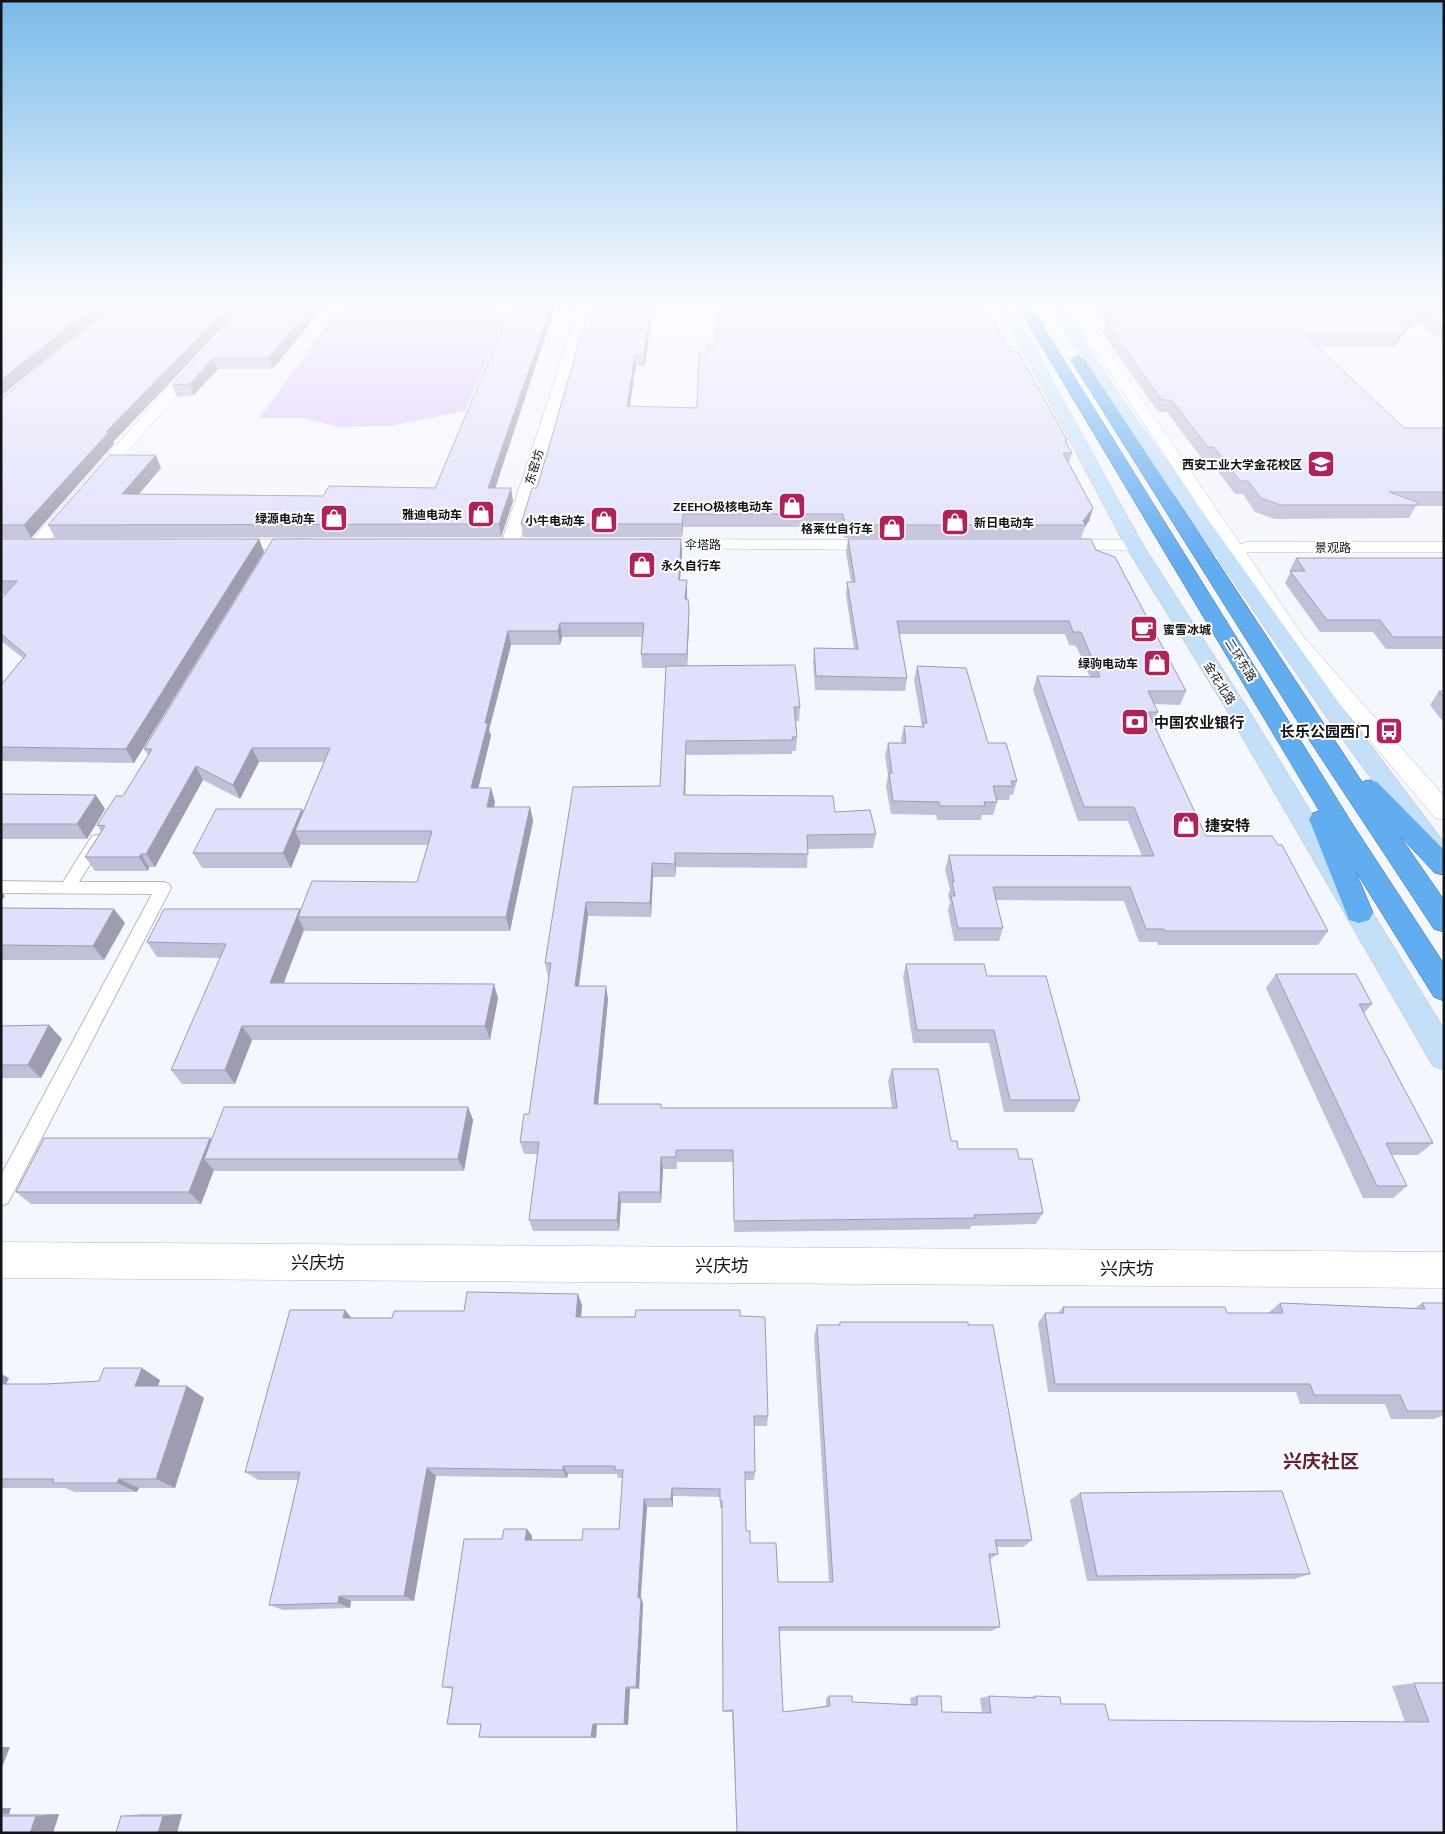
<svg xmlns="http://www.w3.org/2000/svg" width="1445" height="1834" font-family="Lato,'Noto Sans SC',sans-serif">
<rect width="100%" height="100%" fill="#f5f7fe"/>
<!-- green -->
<polygon fill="#dfc8f9" points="343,304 491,304 508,311 465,411 389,426 339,427 303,418 259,418"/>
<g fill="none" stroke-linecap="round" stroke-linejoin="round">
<!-- service casing -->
<g stroke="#b6b9bf" stroke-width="2">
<polygon id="service" points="97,835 102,836 105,840 79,882 163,882 169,884 171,888 8,1203 1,1206 1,1175 152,894 1,893 1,881 63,882 92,836"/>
</g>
<!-- minor casing -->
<g stroke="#b6b9bf" stroke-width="1">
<g id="minor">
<polygon points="580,304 592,304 519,544 516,548 504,548 501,544"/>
<polygon points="1065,304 1077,304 1303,636 1444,796 1444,820 1435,818 1289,644"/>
<polygon points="199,357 206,361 204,364 42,550 30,550 27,546 30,542 194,358"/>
<polygon points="1,1242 1444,1252 1444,1288 1,1278"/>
</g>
</g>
<!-- tertiary casing -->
<g stroke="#b6b9bf" stroke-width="1">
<g id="tertiary">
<polygon points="308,539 314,540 317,544 314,548 223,550 217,549 214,545 217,541 223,540"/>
<polygon points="643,539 885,540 891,541 894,545 891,549 885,550 637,548 634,544 637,540"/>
<polygon points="1056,540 1134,540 1140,541 1143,545 1140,549 1134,550 1050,549 1047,545 1050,541"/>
<polygon points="1247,542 1444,542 1444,552 1249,552 1223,561 1216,559 1214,555 1216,551"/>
</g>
</g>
<!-- secondary casing -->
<g stroke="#b6b9bf" stroke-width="1">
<g id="secondary">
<polygon points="998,304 1010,304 1143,545 1248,709 1444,1029 1444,1070 1433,1066 1226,709 1125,545"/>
<polygon points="1051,304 1063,304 1091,352 1120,396 1344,710 1443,841 1443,853 1434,856 1425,853 1328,719 1108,399 1077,352"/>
</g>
</g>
<!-- trunk casing -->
<g stroke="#2d6aa1" stroke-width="1">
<g id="trunk">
<polygon points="1017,304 1029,304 1353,825 1444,964 1444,1001 1434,997 1355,870 1373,913 1369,920 1359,923 1349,920 1309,819 1313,813 1319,811"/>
<polygon points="1078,356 1085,360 1362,782 1368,780 1377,782 1444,850 1444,875 1435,873 1399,835 1444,900 1444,932 1434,929 1310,741 1071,360"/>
</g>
</g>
<!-- service -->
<use href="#service" fill="#fff" fill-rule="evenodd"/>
<!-- minor -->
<use href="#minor" fill="#fff" fill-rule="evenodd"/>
<!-- tertiary -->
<use href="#tertiary" fill="#fff" fill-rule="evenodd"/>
<!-- secondary -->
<use href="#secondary" fill="#c4e0f9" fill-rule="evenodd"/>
<!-- trunk -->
<use href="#trunk" fill="#62acf0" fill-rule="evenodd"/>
</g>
<!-- wall -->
<g fill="#c1c0d9">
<polygon points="116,304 245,304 113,442 114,444 31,538 1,538 1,399"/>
<polygon points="248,304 336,304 335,306 324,306 273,369 218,369 194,395 177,397 172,385"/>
<polygon points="513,304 556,304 495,488 511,488 513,501 501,537 55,538 48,525 161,468 138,495 323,496 435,488"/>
<polygon points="556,304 579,304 576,310"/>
<polygon points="590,304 657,304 654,319 651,319 645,366 636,366 629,406 697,408 707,353 716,345 982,312 1010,352 1067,440 1066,443 1072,453 1069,463 1093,508 1089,521 1085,527 1081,538 844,538 842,527 683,527 682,537 523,537 521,524 537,488"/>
<polygon points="1091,304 1444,304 1444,342 1414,320 1394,347 1318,347 1404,428 1444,428 1444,506 1416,506 1409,518 1275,519 1255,512 1243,494 1235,494 1209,460 1203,460 1167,412 1158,412 1103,333 1106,324"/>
<polygon points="1,539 259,539 264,552 134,763 1,761 1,685 23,658 1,641 1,599 5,594 1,594"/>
<polygon points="681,539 682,552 680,580 687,593 687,599 689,609 689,622 687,666 800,707 799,721 796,721 797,737 796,751 792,751 792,754 686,755 685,795 835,812 876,834 873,848 808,849 807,868 676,867 675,877 653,877 651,917 588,916 579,986 608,999 598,1104 661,1104 661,1108 892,1108 888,1081 892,1069 958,1149 1019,1159 1043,1213 1036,1224 971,1226 970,1229 734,1232 733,1162 677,1162 677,1169 663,1169 661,1203 621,1203 619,1231 533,1231 529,1220 538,1154 524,1154 520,1142 529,1114 549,977 548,977 545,963 660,786 666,668 642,668 641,654 642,637 562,637 560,645 511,645 489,730 491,736 478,788 491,788 495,802 494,807 530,807 533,821 510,931 305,931 304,930 284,983 498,998 490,1040 252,1040 235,1084 182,1084 171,1070 220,958 157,957 147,942 301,911 417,882 428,845 302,845 301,843 291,868 202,868 193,853 303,812 324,762 259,762 240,799 203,780 155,867 149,867 148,871 95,871 85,857 101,831 97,825 123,796 148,755 144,749"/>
<polygon points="848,539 1096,550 1186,691 1180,705 1154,704 1158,712 1153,723 1206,836 1328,931 1318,945 1158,945 1157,942 1139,942 1124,901 996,900 1003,928 999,941 954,941 948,910 950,902 948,895 950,890 945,869 949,855 1142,856 1128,821 1078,821 1033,690 1037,676 1090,677 1076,646 1069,645 1065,634 899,634 907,678 905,691 815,690 813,662 814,648 854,649 846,595 847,582 851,582 846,552"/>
<polygon points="1296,558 1444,558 1444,649 1386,649 1373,632 1320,632 1285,583 1291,571 1290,570"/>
<polygon points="917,666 988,743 1017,781 1013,795 1010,795 1009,800 996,800 997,802 993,815 982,815 981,820 937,820 936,815 891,814 886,787 888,775 885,756 888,743 902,743 901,740 904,726 922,727 914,680"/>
<polygon points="1439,691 1444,691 1444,723 1430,705"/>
<polygon points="1,794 105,809 87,839 1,839"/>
<polygon points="1,908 125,923 104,960 1,960"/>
<polygon points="906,964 987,976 1080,1100 1074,1112 1004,1112 989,1043 913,1043 903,977"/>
<polygon points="1276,974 1372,1004 1364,1013 1433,1143 1418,1155 1392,1155 1407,1186 1393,1198 1363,1198 1266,988"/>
<polygon points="49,1025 62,1039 41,1078 1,1078 1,1026"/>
<polygon points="468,1107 473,1120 464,1171 215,1171 214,1170 201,1204 31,1204 16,1192 211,1139"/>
<polygon points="1280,1303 1415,1308 1422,1303 1444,1303 1444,1415 1434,1419 1391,1419 1385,1404 1300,1404 1296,1392 1048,1392 1038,1323 1045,1313 1058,1313 1063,1307 1227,1313 1268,1313"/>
<polygon points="582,1305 581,1317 740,1316 768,1416 767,1426 754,1426 755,1472 754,1480 745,1480 746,1531 750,1543 778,1582 829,1582 814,1337 817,1325 839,1325 840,1322 968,1325 1032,1540 1023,1547 997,1547 998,1554 989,1560 1000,1627 991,1631 779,1631 783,1712 826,1706 826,1698 829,1696 852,1702 911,1705 910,1698 917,1696 942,1712 982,1713 980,1698 989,1696 1026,1698 1035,1696 1061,1704 1109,1720 1405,1722 1392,1686 1414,1683 1444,1683 1444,1833 737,1833 732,1712 723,1712 722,1508 720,1508 720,1497 673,1496 673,1507 647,1507 641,1598 643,1603 639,1689 630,1689 628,1725 597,1725 596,1738 487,1738 479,1737 481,1725 456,1725 447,1724 452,1689 442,1687 502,1539 527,1529 532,1536 532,1540 582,1540 619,1529 622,1478 618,1478 617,1474 568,1474 567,1478 436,1476 414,1601 351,1601 350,1608 283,1610 269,1605 298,1480 258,1480 245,1472 352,1318 392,1318 464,1311"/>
<polygon points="1,1374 9,1378 6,1384 46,1384 160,1380 158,1386 204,1398 175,1488 139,1488 137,1492 75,1492 65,1488 1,1488"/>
<polygon points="1080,1493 1310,1574 1294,1579 1087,1581 1070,1500"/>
<polygon points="1,1808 11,1808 9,1814 59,1814 53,1833 1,1833"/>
<polygon points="141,1814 182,1814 177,1833 116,1833 121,1816"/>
</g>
<!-- shaded-wall -->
<g fill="#9d9cb0">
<polygon points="97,304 115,304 1,396 1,380"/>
<polygon points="231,304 245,304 113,442 114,444 31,538 24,525 106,432"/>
<polygon points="313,304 323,304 324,306 273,369 269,358"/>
<polygon points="552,304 556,304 491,501 488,488"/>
<polygon points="575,304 579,304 576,310"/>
<polygon points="654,304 657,304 654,319"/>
<polygon points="651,308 651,319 645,366 644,355"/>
<polygon points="1420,309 1414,320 1394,347 1400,335"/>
<polygon points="635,355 636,366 628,418 627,406"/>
<polygon points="213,358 218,369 194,395 190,384"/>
<polygon points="156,455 161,468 128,507 122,494"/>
<polygon points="511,488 513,501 501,537 499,524"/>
<polygon points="1093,508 1089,521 1085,527 1085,525 1083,521"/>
<polygon points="683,514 683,527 682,537 682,524"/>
<polygon points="259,539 264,552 134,763 126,749"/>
<polygon points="681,539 682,552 679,593 679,580"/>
<polygon points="687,580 687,593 686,613 685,599"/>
<polygon points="689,609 689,622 687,668 687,654"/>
<polygon points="560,623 562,637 560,645 558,631"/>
<polygon points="508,631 511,645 489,730 491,736 475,802 471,788 485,723"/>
<polygon points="686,741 686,755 685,809 684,795"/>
<polygon points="252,748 259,762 240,799 233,785"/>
<polygon points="196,766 203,780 155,867 146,854"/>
<polygon points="491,788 495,802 490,821 487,807"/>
<polygon points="96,795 105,809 87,839 77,824"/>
<polygon points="530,807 533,821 510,931 506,917"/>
<polygon points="302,809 309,823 295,831 301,843 291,868 283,853"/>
<polygon points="675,853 676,867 675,877"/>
<polygon points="141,854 149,867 148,871 139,857"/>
<polygon points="652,863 653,877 651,917 650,903"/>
<polygon points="1,892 5,896 1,901"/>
<polygon points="586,902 588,916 577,999 575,986"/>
<polygon points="114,909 125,923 104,960 93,946"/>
<polygon points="300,909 304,917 298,917 304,930 278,997 270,983"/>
<polygon points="494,984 498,998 490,1040 485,1026"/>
<polygon points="606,986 608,999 597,1116 594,1104"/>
<polygon points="49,1025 62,1039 41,1078 28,1065"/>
<polygon points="242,1026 252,1040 235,1084 225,1070"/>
<polygon points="468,1107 473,1120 464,1171 458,1159"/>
<polygon points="210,1138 221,1151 204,1159 214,1170 201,1204 189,1192"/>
<polygon points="661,1157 663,1169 661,1203 660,1192"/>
<polygon points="619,1192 621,1203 619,1231 617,1220"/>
<polygon points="578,1294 582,1305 580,1328 576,1317"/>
<polygon points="345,1310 355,1322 343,1318"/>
<polygon points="142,1368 160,1380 154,1398 135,1386"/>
<polygon points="1,1374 9,1378 1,1394"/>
<polygon points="187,1386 204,1398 175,1488 156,1479"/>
<polygon points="563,1466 568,1474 567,1478 563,1470"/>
<polygon points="427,1468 436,1476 414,1601 404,1596"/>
<polygon points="119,1479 139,1488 137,1492 117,1483"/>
<polygon points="672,1488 673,1496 673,1507 671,1499"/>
<polygon points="644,1499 647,1507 640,1603 638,1598"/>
<polygon points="527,1529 532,1536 531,1547 525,1540"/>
<polygon points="339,1596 351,1601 350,1608 338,1603"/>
<polygon points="641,1598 643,1603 639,1689 636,1687"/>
<polygon points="626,1687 630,1689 628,1725 624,1724"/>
<polygon points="593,1724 597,1725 596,1738 591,1737"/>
<polygon points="1,1747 10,1747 1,1770"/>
<polygon points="1,1808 11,1808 9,1814 1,1814"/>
<polygon points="59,1814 53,1833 30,1833 36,1816"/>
<polygon points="182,1814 177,1833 158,1833 163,1816"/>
</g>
<!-- building -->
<g fill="#e0dffc" stroke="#9d9cb0">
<polygon points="1,304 97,304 1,380"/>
<polygon points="116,304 231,304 106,432 109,432 24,525 1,525 1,399"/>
<polygon points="248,304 313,304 269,358 213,358 190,384 172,385"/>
<polygon points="513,304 552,304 488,488 511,488 499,524 48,525 110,455 156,455 122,494 323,496 329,486 435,488"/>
<polygon points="590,304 654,304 654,308 651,308 644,355 635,355 627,406 697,408 699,353 707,353 707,345 716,345 717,304 978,304 982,312 989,312 1010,352 1018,352 1021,357 1067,440 1065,440 1072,453 1063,453 1093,508 1083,521 1085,525 845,525 843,514 683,514 682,524 521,524 532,488 537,488"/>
<polygon points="1102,304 1444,304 1444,326 1420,309 1400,335 1305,335 1404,428 1444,428 1444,492 1389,492 1417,502 1417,505 1281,505 1261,498 1248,481 1240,481 1214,447 1208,447 1171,400 1162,400 1106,322 1116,322"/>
<polygon points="1,539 259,539 126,749 1,747 1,685 26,655 1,634 1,599 17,581 1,581"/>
<polygon points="273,539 681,539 679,580 687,580 685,599 688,599 689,609 687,654 641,654 644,623 560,623 558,631 508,631 485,723 488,723 471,788 491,788 487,807 530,807 506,917 298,917 312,881 417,882 432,831 295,831 330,748 252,748 233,785 196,766 146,854 141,854 139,857 85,857 105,826 97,825 116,796 123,796 152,749 144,749"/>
<polygon points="848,539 1091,539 1096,550 1115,557 1186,691 1148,691 1158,712 1148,712 1206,836 1272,836 1278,845 1282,845 1328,931 1165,931 1164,929 1146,929 1130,887 993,887 1003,928 958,928 951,896 955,896 952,882 954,882 949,855 1154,856 1134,807 1084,807 1037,676 1100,677 1081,632 1073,632 1069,621 897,621 907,678 816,676 814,648 858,649 847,582 855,582"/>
<polygon points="1296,558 1444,558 1444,637 1393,637 1380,620 1327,620 1290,571 1305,571"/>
<polygon points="795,665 800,707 794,707 797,737 792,737 793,740 686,741 684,795 833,796 835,812 870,810 876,834 807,835 808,854 675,853 675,864 652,863 650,903 586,902 575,986 606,986 594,1104 661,1104 661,1108 897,1108 892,1069 938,1069 951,1141 957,1141 958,1149 1017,1149 1019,1159 1032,1159 1043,1213 974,1215 975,1218 734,1221 733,1150 676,1150 676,1157 661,1157 660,1192 619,1192 617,1220 529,1220 539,1142 520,1142 524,1114 529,1114 551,963 545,963 573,787 660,786 666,666"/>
<polygon points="917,666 966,668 988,743 1006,743 1017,781 1011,781 1013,786 993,786 997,802 984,802 985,806 940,806 939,802 893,801 889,773 892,773 888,743 906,743 904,726 924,727 923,723 927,723"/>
<polygon points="1439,691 1444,691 1444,697"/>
<polygon points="1,794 96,795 77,824 1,824"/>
<polygon points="216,809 302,809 283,853 193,853"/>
<polygon points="1,908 114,909 93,946 1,945"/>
<polygon points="164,909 300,909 270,983 494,984 485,1026 242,1026 225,1070 171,1070 226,944 147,942"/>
<polygon points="906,964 984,964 987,976 1046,976 1080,1100 1010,1100 994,1030 917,1030"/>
<polygon points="1276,974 1356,974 1372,1004 1359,1004 1433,1143 1386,1143 1407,1186 1377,1186"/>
<polygon points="49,1025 28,1065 1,1065 1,1026"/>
<polygon points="224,1107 468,1107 458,1159 204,1159"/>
<polygon points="44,1138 210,1138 189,1192 16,1192"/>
<polygon points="467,1292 578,1294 576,1317 635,1317 636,1310 740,1310 740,1316 765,1317 768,1416 754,1416 755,1472 745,1472 746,1531 750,1531 750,1543 776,1543 778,1582 833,1582 817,1325 840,1325 840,1322 968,1322 968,1325 993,1325 1032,1540 995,1540 998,1554 989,1554 1000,1627 779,1627 783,1712 830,1706 829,1696 852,1696 852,1702 917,1705 917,1696 941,1696 942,1712 991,1713 989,1696 1035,1698 1035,1696 1060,1697 1061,1704 1105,1704 1109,1720 1429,1722 1414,1683 1444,1683 1444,1833 737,1833 733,1710 723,1711 722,1501 720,1501 720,1489 672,1488 671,1499 644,1499 638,1598 641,1598 636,1687 626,1687 624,1724 593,1724 591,1737 479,1737 481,1724 447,1724 453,1687 442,1687 464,1539 502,1539 504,1529 527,1529 525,1540 582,1540 583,1529 619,1529 623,1470 615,1470 615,1466 563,1466 563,1470 427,1468 404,1596 339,1596 338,1603 269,1605 300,1472 245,1472 290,1310 345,1310 343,1318 392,1318 394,1311 464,1311"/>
<polygon points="1280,1303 1425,1309 1422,1303 1444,1303 1444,1411 1407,1411 1400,1395 1314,1395 1310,1384 1055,1384 1045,1313 1064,1313 1063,1307 1225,1307 1227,1313 1283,1313"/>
<polygon points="104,1368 142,1368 135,1386 187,1386 156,1479 119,1479 117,1483 52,1483 54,1479 1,1479 1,1384 46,1384 99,1381"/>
<polygon points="1282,1491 1310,1574 1097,1576 1080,1493"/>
<polygon points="1,1816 36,1816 30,1833 1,1833"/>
<polygon points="121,1816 163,1816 158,1833 116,1833"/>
</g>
<!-- sky -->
<linearGradient id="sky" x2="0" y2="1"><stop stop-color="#79bbe9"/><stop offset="0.54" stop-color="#fafbff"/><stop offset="1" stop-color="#fafbff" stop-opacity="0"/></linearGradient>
<rect width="1445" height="561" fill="url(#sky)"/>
<!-- icons -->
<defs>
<g id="university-square" transform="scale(1.4375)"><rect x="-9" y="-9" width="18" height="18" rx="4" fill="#b0225a" stroke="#fff"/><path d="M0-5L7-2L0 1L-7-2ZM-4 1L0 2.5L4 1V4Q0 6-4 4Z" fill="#fff"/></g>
<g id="shop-square" transform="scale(1.4375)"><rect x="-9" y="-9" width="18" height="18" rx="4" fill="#b0225a" stroke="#fff"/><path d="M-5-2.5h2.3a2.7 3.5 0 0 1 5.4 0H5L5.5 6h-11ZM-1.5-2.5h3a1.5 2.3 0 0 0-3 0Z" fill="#fff"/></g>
<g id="cafe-square" transform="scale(1.4375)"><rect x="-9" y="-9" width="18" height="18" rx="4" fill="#b0225a" stroke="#fff"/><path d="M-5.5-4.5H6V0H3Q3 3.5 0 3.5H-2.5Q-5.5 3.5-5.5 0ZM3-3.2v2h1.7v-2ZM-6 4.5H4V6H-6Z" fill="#fff"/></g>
<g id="bank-square" transform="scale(1.4375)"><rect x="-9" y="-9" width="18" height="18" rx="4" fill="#b0225a" stroke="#fff"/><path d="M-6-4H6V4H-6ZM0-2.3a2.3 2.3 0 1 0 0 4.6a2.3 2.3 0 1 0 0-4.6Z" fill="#fff"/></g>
<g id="bus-square" transform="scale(1.4375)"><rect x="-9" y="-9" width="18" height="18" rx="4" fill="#b0225a" stroke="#fff"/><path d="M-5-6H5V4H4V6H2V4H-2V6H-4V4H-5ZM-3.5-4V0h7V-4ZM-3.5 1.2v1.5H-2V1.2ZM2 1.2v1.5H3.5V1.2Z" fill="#fff"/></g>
</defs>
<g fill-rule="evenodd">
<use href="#university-square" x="1321" y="464"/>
<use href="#shop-square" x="792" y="506"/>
<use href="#shop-square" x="481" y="514"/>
<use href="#shop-square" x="334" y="518"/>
<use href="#shop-square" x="604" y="520"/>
<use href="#shop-square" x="955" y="522"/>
<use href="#shop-square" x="892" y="528"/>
<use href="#shop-square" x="642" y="565"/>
<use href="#cafe-square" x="1144" y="629"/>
<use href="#shop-square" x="1157" y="663"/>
<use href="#bank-square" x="1135" y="722"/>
<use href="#bus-square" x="1389" y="731"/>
<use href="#shop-square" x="1186" y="825"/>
</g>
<g text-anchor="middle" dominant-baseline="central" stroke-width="4" stroke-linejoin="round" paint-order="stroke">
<!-- far-poi labels -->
<g font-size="12" font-weight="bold" fill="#131416" stroke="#fff" text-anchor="end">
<text x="1302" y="464">西安工业大学金花校区</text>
<text x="773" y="506">ZEEHO极核电动车</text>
<text x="462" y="514">雅迪电动车</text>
<text x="315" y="518">绿源电动车</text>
<text x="585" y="520">小牛电动车</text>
<text x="974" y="522" text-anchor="start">新日电动车</text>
<text x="873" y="528">格莱仕自行车</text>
<text x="661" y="565" text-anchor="start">永久自行车</text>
<text x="1163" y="629" text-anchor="start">蜜雪冰城</text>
<text x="1138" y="663">绿驹电动车</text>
</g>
<!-- far-street labels -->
<g font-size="12" fill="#131416" stroke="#fff">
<text transform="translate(534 467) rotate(-73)">东窑坊</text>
<text x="703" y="544">伞塔路</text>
<text x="1333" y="547">景观路</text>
<text transform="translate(1241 660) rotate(58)">二环东路</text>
<text transform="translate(1220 683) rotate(58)">金花北路</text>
</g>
<!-- poi labels -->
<g font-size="15" font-weight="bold" fill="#131416" stroke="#fff" text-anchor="start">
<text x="1154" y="722">中国农业银行</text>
<text x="1370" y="731" text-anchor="end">长乐公园西门</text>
<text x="1205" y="825">捷安特</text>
</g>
<!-- near-street labels -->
<g font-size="18" fill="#131416" stroke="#fff">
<text x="318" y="1262">兴庆坊</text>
<text x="722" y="1265">兴庆坊</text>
<text x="1127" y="1268">兴庆坊</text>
</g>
<!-- near-neighbourhood labels -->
<g font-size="19" font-weight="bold" fill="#632036" stroke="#fff">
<text x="1321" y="1460">兴庆社区</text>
</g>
</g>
<!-- border -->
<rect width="1445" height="1834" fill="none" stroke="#131416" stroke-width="5"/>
</svg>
